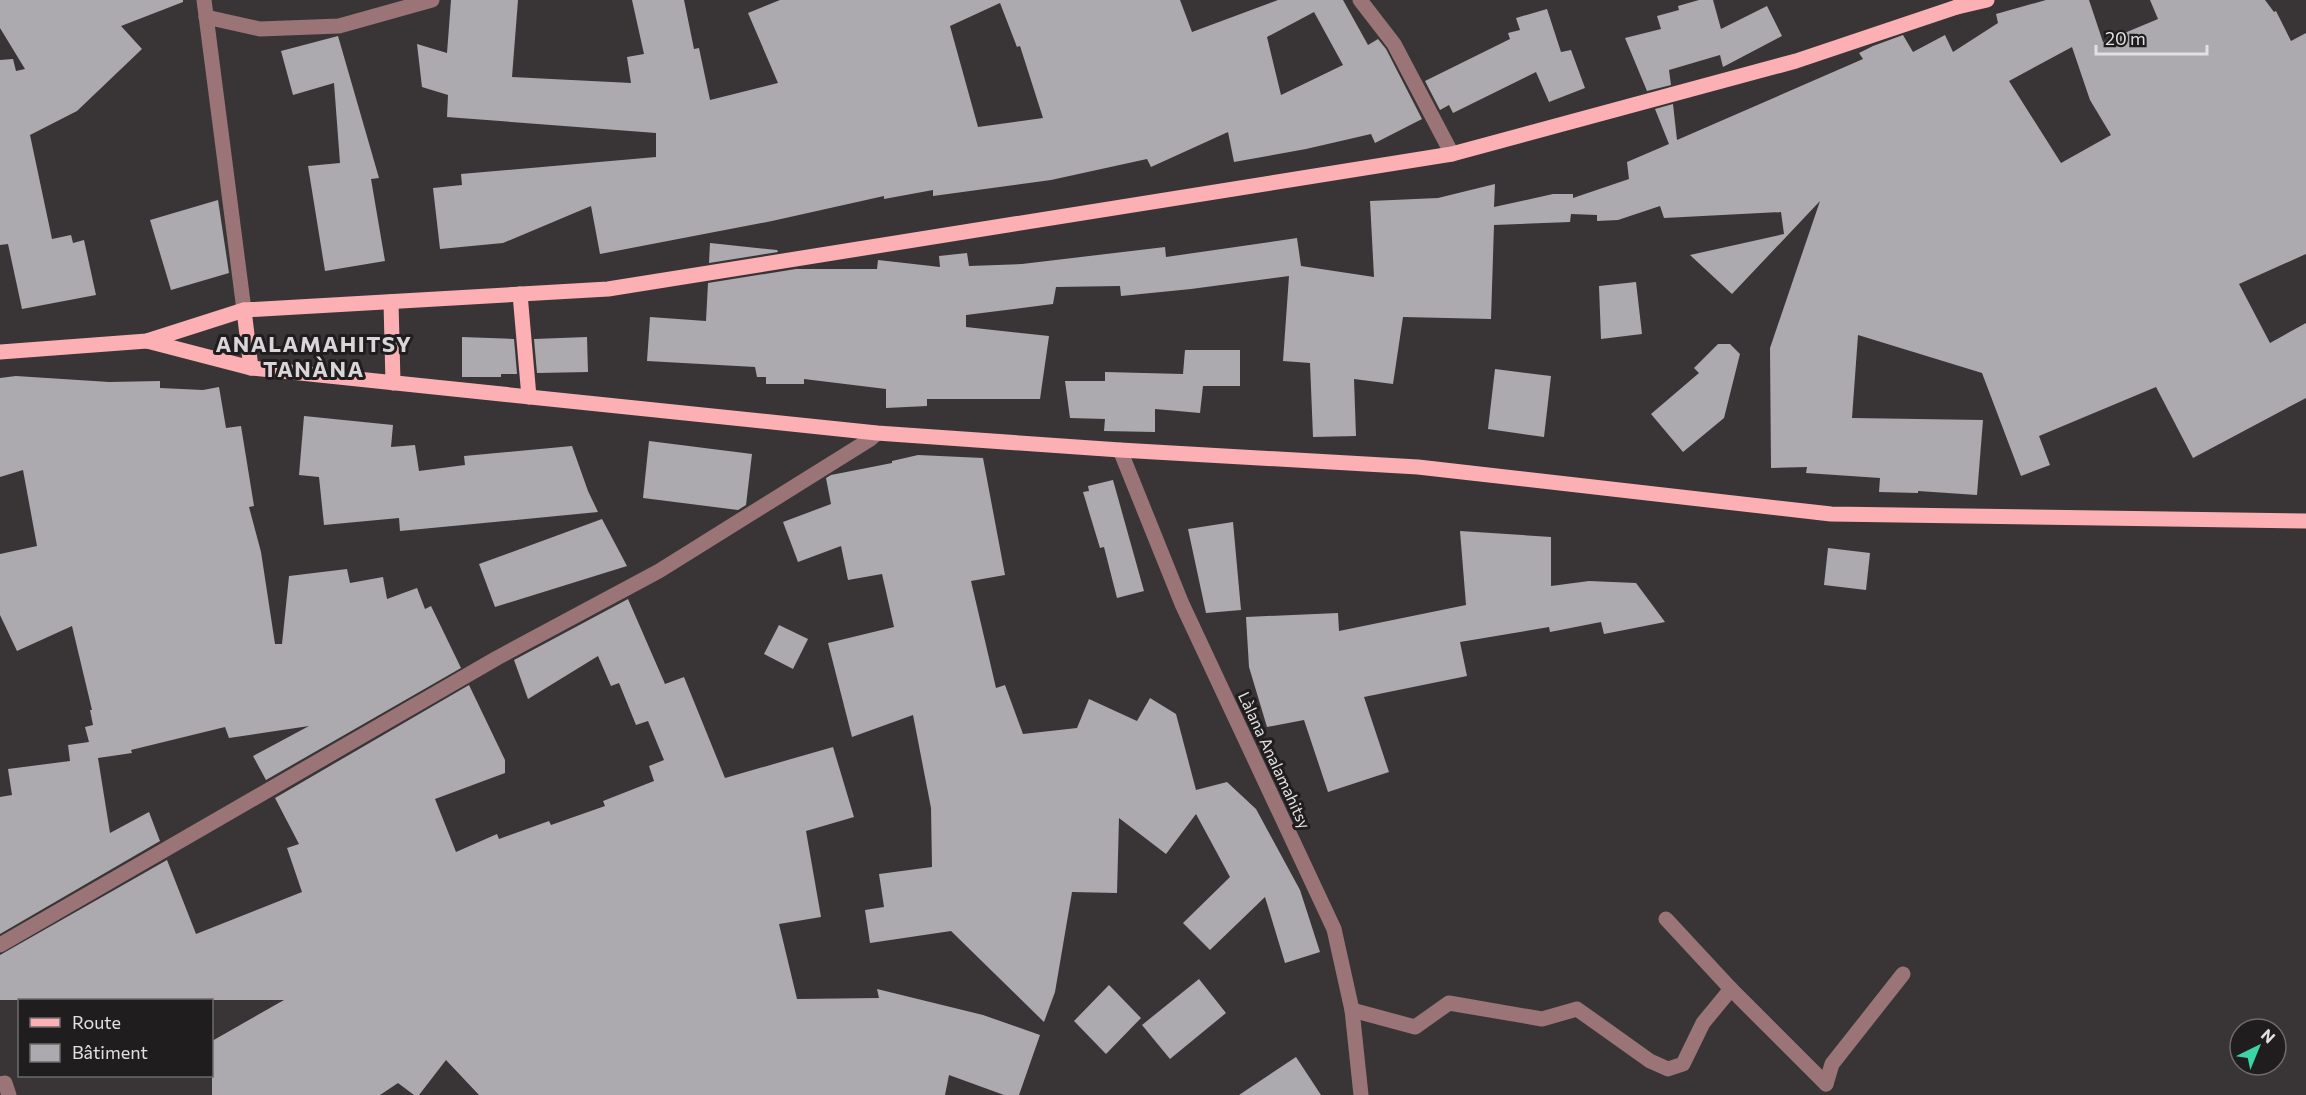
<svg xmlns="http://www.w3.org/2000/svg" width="2306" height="1095" font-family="Commissioner,sans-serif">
<rect width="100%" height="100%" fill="#393537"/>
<!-- building -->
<g fill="#acaaaf" fill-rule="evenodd">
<polygon points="0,0 183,0 183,2 121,26 142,49 77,111 30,135 52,239 71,235 73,243 84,240 96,295 22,309 8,244 0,245 0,60 13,59 16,71 25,69 0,28"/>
<path d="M451,0H518L512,77L631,83L627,57L644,54L632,0H684L694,49L699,48L710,100L778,83L748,13L780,0H1180L1192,32L1278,0H1343L1368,45L1378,39L1386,49L1422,119L1375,143L1371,134L1306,149L1234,162L1228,132L1151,167L1147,159L1051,180L933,196V190L884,199V196L772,221L600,254L591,206L503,243L440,249L433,188L462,185L461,174L656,157V133L447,117L448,95L422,87L417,44L447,53ZM1000,3L1017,47L1020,46L1043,118L978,127L950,26ZM1314,12L1343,65L1281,95L1267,37Z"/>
<polygon points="1699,0 1713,0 1721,29 1767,6 1782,36 1723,67 1720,55 1669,70 1671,85 1647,91 1625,38 1661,29 1657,16 1679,10 1678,6"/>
<path d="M2046,0H2089L2103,42L2158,19L2150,0H2265L2274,12L2276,11L2291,41L2306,33V254L2239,284L2270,343L2306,323V398L2193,458L2156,387L2039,436L2050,465L2021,476L1982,373L1858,335L1852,418L1983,420L1977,495L1918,491V493L1879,492L1880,478L1806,473L1807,467L1771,468L1770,348L1820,201L1732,294L1690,255L1784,234L1781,212L1664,218L1660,206L1618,220L1597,221V215L1571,214L1570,222L1494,225L1491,319L1403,317L1393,384L1354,379L1356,436L1313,437L1310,363L1283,361L1289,276L1191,289L1121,296L1120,286L1056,287L1053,304L966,315V327L1049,336L1040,399H927V406L886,408V389L804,379V384H766V377H757L755,367L647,361L650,317L706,321L708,283L796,269H877L878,260L940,267L939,256L967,253L969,266L1022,264L1165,247L1166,257L1297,238L1301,266L1374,277L1370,201L1438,198L1495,184L1494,207L1553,194H1573V198L1629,179L1627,162L1669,144L1655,109L1673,104L1677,140L1863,59L1859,53L1873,46L1903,35L1913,52L1945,35L1953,52L1998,23L1996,14ZM2072,47L2090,100L2111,135L2061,163L2009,81Z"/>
<polygon points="1547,9 1561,52 1571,50 1585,88 1549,102 1536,72 1453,113 1449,105 1440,110 1425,81 1510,39 1508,33 1520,30 1516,18"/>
<polygon points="338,36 379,178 371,179 385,261 325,271 308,166 340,163 334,83 293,95 281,51"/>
<polygon points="218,200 229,273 171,290 150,220"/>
<polygon points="710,243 777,250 778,252 709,263"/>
<polygon points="1636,282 1642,334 1601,339 1599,286"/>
<polygon points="462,337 514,339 517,374 501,374 501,377 462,377"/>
<polygon points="587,337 588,372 537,373 534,339"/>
<polygon points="1718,344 1730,344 1740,354 1724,418 1683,452 1651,414 1699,373 1694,368"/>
<polygon points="1185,350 1240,350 1240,386 1203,386 1200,413 1155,409 1155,432 1104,431 1105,419 1070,418 1065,381 1105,381 1105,372 1183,374"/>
<polygon points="1495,369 1551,376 1544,437 1488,429"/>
<polygon points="16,376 109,382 160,381 160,388 203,390 219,387 226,428 241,426 254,506 249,507 261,552 275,644 282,644 289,576 347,569 350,583 383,577 387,599 417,588 425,609 431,606 461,668 266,780 253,756 309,726 229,738 225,727 131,750 132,753 98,758 110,833 149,812 160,841 0,934 0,797 12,795 8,769 70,761 68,745 89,742 85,727 93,725 90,710 92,710 72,626 17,651 0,615 0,554 37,546 23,470 0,477 0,378"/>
<polygon points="304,416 393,425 391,447 415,445 419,471 465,465 464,456 572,446 588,491 598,512 400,531 399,518 324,525 319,477 299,475"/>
<polygon points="649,441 752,454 746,505 738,510 643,498"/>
<polygon points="918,455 983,458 1005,575 971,581 996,688 1005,685 1023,734 1077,728 1089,699 1137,721 1150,698 1176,714 1196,790 1227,782 1256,809 1300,890 1320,952 1285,963 1265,897 1210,950 1183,923 1230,877 1196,814 1166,854 1119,818 1117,893 1072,892 1055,992 1044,1022 951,931 870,943 865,910 884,907 879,874 932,867 931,808 913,715 852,737 828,643 894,627 882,574 848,580 841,546 798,562 783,522 831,504 826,478 831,475 892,463 892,461"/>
<polygon points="1113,480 1144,591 1117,598 1104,547 1100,548 1083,492 1089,491 1088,486"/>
<polygon points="602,519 627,566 495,607 479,564"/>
<polygon points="1233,522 1241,610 1206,613 1188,529"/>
<polygon points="1460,531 1551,537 1551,586 1589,581 1636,583 1665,622 1604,634 1601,622 1550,632 1549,627 1460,642 1467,676 1364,697 1389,772 1328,792 1304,720 1267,727 1249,667 1246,617 1338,613 1339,631 1466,605"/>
<polygon points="1828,548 1870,553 1866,590 1824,585"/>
<polygon points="628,599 665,684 684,677 725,778 833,747 854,817 806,831 821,917 779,924 797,999 879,998 877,989 983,1015 1040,1035 1019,1095 1004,1095 949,1075 945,1095 479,1095 446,1060 419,1095 414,1095 398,1083 380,1095 212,1095 212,1041 284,1000 0,1000 0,955 167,860 196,934 302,892 287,848 299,844 275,798 469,685 505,760 505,773 435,799 456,852 497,834 499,839 549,821 551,825 605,806 603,801 654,781 649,766 664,760 648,721 636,725 619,683 611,686 598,656 528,699 514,660"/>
<polygon points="779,625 808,639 793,669 764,654"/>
<polygon points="1199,979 1226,1013 1170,1059 1142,1025"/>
<polygon points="1109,985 1141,1018 1106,1054 1074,1021"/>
<polygon points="1296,1057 1321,1095 1239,1095"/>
</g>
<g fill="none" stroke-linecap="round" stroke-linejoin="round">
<!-- minor -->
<g stroke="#9a7476" stroke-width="15">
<polyline points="204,0 244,310"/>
<polyline points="1360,0 1394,44 1452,154"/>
<polyline points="206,17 260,29 339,26 432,0"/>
<polyline points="1120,450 1182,604 1334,929 1352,1010 1361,1095"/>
<polyline points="1666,919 1731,989 1826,1084"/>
<polyline points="0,945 497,658 659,571 869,440 877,433"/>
<polyline points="1352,1010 1415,1027 1449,1003 1542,1019 1577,1009 1650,1061 1668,1069 1683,1064 1703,1023 1731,989"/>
<polyline points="0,1084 5,1083 9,1095"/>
<polyline points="1826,1084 1832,1064 1903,974"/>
</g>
<!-- major -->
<g stroke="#fdb0b4" stroke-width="15">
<polyline points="1957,7 1987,0"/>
<polyline points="520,294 529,397"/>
<polyline points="391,302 393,383"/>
<polyline points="244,310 251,368"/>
<polyline points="147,341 251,368 877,433 1120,450 1418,467 1831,514 2306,521"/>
<polyline points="0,352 147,341 244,310 608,289 1452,154 1796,61 1957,7 1966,0"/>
</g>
</g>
<g text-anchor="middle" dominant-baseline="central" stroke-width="6" stroke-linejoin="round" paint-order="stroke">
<!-- street labels -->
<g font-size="16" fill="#e2e0e1" stroke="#1f1d1e">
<text transform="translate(1275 760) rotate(65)">Làlana Analamahitsy</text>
</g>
<!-- district labels -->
<g font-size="22" font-weight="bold" letter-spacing="1.5" fill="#dad5d8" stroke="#1f1d1e">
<text x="314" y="343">ANALAMAHITSY<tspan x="314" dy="25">TANÀNA</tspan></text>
</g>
</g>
<!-- legend -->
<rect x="18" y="999" width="195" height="78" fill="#1f1d1e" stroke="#6d6b6c" stroke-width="1.5"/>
<rect x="30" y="1018" width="30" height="9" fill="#fdb0b4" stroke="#6d6b6c" stroke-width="1.5"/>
<text x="72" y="1029" font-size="18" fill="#e2e0e1">Route</text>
<rect x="30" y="1044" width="30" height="18" fill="#acaaaf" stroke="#6d6b6c" stroke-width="1.5"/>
<text x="72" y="1059" font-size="18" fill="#e2e0e1">Bâtiment</text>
<!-- north arrow -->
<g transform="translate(2258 1047) rotate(43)"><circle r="28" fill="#1f1d1e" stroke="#6d6b6c" stroke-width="1.5"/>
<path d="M0-4.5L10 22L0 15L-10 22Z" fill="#3cd4a4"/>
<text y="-9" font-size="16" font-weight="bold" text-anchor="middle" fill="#e2e0e1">N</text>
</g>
<!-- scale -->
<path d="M2096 45v9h111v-9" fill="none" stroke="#e2e0e1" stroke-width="3"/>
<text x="2105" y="45" font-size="18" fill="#e2e0e1" stroke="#1f1d1e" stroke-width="4.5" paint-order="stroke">20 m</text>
</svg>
